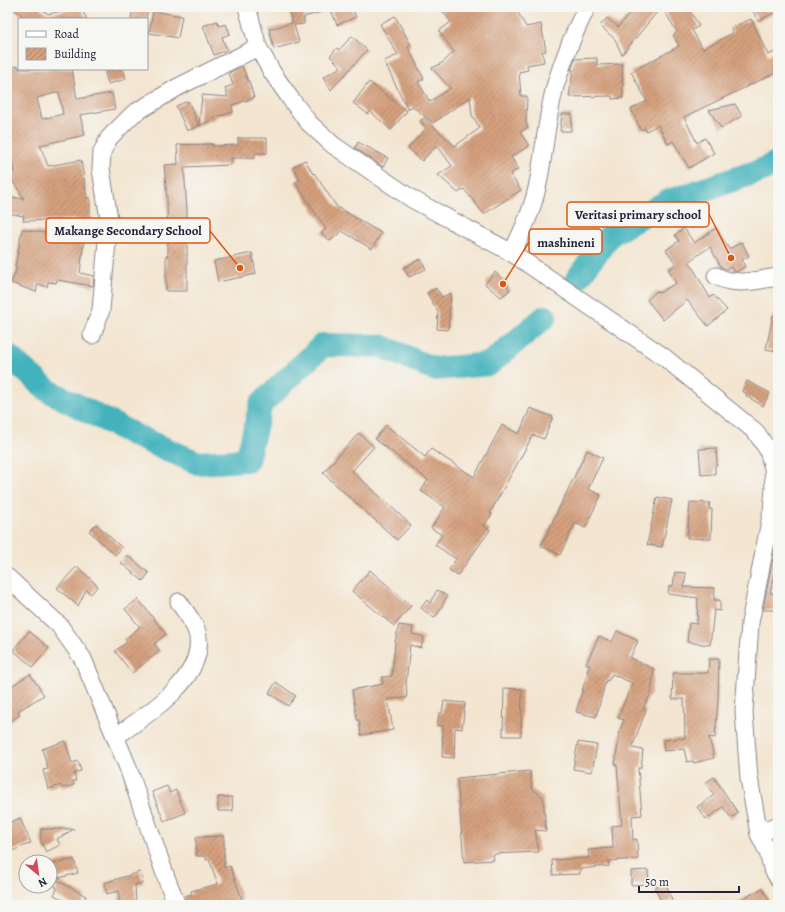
<svg xmlns="http://www.w3.org/2000/svg" width="785" height="912" font-family="Alegreya,serif">
<defs>
<pattern id="building-hatch" width="6" height="6" patternUnits="userSpaceOnUse"><rect width="6" height="6" fill="#d5a07e"/><path d="M-1 1l2-2M0 6l6-6M5 7l2-2" fill="none" stroke="#ac8268"/></pattern>
</defs>
<rect width="100%" height="100%" fill="#f6f6f2"/>
<filter id="ink" filterUnits="userSpaceOnUse"><feTurbulence type="fractalNoise" baseFrequency=".025" numOctaves="2"/><feDisplacementMap in="SourceGraphic" scale="8" xChannelSelector="R" yChannelSelector="G"/><feConvolveMatrix kernelMatrix="1 2 1 2 8 2 1 2 1" color-interpolation-filters="sRGB"/></filter>
<filter id="wash" filterUnits="userSpaceOnUse"><feTurbulence type="fractalNoise" baseFrequency=".012" numOctaves="4" result="noise"/><feDisplacementMap in="SourceGraphic" scale="16" xChannelSelector="R" yChannelSelector="G"/><feGaussianBlur stdDeviation="0.9" result="paint"/><feColorMatrix in="noise" values="0 0 0 0 0 0 0 0 0 0 0 0 0 0 0 0 0 1.4 0 .05"/><feComposite in="paint" operator="in"/></filter>
<g filter="url(#wash)">
<rect width="100%" height="100%" fill="#f3e5d0"/>
<g fill="none" stroke-linecap="round" stroke-linejoin="round">
<!-- river -->
<g stroke="#43b2bc" stroke-width="24">
<polyline points="577,279 610,235 666,202 762,170 778,162"/>
<polyline points="7,355 49,391 138,437 198,463 247,460 261,404 323,345 381,346 434,369 489,364 545,317"/>
</g>
</g>
<g id="blocks">
<!-- building -->
<g fill="url(#building-hatch)" fill-rule="evenodd">
<polygon points="11,7 39,7 48,14 80,7 87,19 27,19"/>
<polygon points="133,7 148,9 146,19 131,19"/>
<polygon points="288,7 329,7 329,10 304,17 304,24 294,25 299,42 274,49 269,29 292,23"/>
<polygon points="330,7 352,7 356,17 337,25"/>
<polygon points="439,7 515,7 526,27 541,24 546,51 542,52 544,62 527,65 528,70 519,72 521,96 527,96 526,122 528,127 520,132 529,146 511,157 518,169 510,174 521,190 484,214 464,189 458,193 438,175 452,166 437,145 422,161 408,148 426,128 420,121 424,118 455,146 480,128 472,115 470,97 433,123 412,106 408,110 384,61 398,55 380,24 395,16 411,45 408,47 424,79 418,82 430,102 450,88 432,68 442,63 454,52 439,31 451,22"/>
<polygon points="635,7 661,7 622,55 615,39 600,26 607,18 618,27"/>
<polygon points="662,7 688,7 699,26 692,30 703,49 733,33 731,28 751,19 768,55 775,52 778,58 778,63 774,66 775,73 684,117 697,143 705,138 714,153 689,168 673,141 668,144 658,125 646,131 645,128 641,130 631,109 647,101 631,72 679,46 673,35 677,32"/>
<polygon points="751,7 778,7 778,11 758,21"/>
<polygon points="153,11 182,16 178,38 149,33"/>
<polygon points="217,21 219,26 226,24 230,34 222,37 227,50 214,55 203,26"/>
<polygon points="352,36 367,50 331,90 323,77 341,67 330,56 337,48 339,50"/>
<polygon points="597,58 597,65 622,64 623,98 612,99 612,96 569,97 573,70 571,70 575,59"/>
<path d="M19,66V69H72L77,99L112,93L115,109L80,115L85,135L40,145L48,166L81,160L87,198H90V219L23,221L24,216L7,213V196L24,199L9,175L14,172L8,140L11,139L7,92V67ZM59,92L63,114L42,119L37,98Z"/>
<polygon points="242,66 248,81 249,81 254,98 232,105 233,112 215,117 216,118 187,131 176,106 188,101 199,126 202,95 228,97 225,88 233,85 229,73"/>
<polygon points="104,69 123,69 126,79 108,84"/>
<polygon points="369,82 407,111 391,130 370,111 368,114 353,103"/>
<polygon points="735,104 742,116 721,128 709,110"/>
<polygon points="562,114 572,114 571,131 560,131"/>
<polygon points="238,138 267,138 267,153 255,153 255,158 231,158 231,165 184,167 187,211 187,291 166,291 166,256 168,256 167,198 164,165 178,164 177,145 212,144 212,146 238,145"/>
<polygon points="358,142 388,158 383,167 355,148"/>
<polygon points="305,160 313,174 314,173 337,207 381,233 372,249 342,231 330,241 321,233 326,229 295,182 300,180 293,167"/>
<polygon points="684,228 694,243 716,228 729,249 742,242 749,256 742,260 745,267 736,272 734,271 731,267 726,269 721,267 710,247 689,261 710,298 713,295 727,310 708,326 687,300 663,320 647,300 657,291 659,293 676,283 668,269 676,264 666,250 679,241 675,235"/>
<polygon points="22,229 84,240 80,273 94,276 93,286 57,280 56,283 48,282 47,287 38,284 36,292 11,283 17,268 15,268"/>
<polygon points="252,253 256,274 218,282 214,261"/>
<polygon points="421,259 426,269 409,277 403,268"/>
<polygon points="495,272 509,285 507,286 510,290 501,297 485,284"/>
<polygon points="436,288 442,297 451,293 448,330 437,329 438,312 427,293"/>
<polygon points="773,315 778,316 778,348 777,348 776,351 766,349"/>
<polygon points="747,381 770,393 763,406 746,396 747,394 742,391"/>
<polygon points="530,408 553,417 544,439 533,435 490,513 492,514 484,526 490,530 458,575 449,570 456,559 435,545 442,535 431,528 445,507 421,491 428,480 375,439 386,425 425,457 431,449 474,477 502,425 519,434"/>
<polygon points="359,433 374,447 352,471 411,525 397,540 323,473"/>
<polygon points="716,448 717,465 715,465 715,474 701,475 699,449"/>
<polygon points="587,450 603,458 588,489 601,495 585,528 575,523 560,555 541,546"/>
<polygon points="657,497 672,500 662,547 647,545"/>
<polygon points="690,502 710,503 709,509 712,509 711,539 687,538"/>
<polygon points="96,524 122,548 115,555 89,531"/>
<polygon points="778,532 778,564 770,593 778,593 778,610 763,610"/>
<polygon points="127,555 149,573 143,581 121,563"/>
<polygon points="77,566 98,586 91,594 86,590 78,606 57,588"/>
<polygon points="370,570 411,606 394,626 352,591"/>
<polygon points="675,572 686,573 684,587 715,588 714,600 720,600 720,611 714,610 710,645 687,642 689,623 697,624 698,598 668,594 669,586 673,586"/>
<polygon points="437,590 447,596 440,610 434,618 421,608 427,600 430,603"/>
<polygon points="138,599 166,634 154,644 160,651 132,673 115,651 127,642 125,639 140,627 125,609"/>
<polygon points="399,625 413,627 412,634 424,637 421,648 410,645 406,683 407,698 388,699 393,730 361,735 359,720 357,720 352,690 383,684 382,677 392,676 395,642"/>
<polygon points="29,631 49,648 33,667 13,650"/>
<polygon points="617,631 638,641 630,658 654,669 651,693 643,709 646,710 632,748 643,750 641,768 638,768 642,815 632,816 633,840 637,839 638,859 608,861 609,866 580,869 580,874 553,875 552,860 589,858 588,850 613,848 612,826 622,825 617,765 615,765 620,729 624,720 618,718 632,683 612,674 608,681 606,680 596,717 576,712 588,671 587,671 590,665 586,664 599,636 612,642"/>
<polygon points="709,659 719,659 718,700 715,738 709,737 714,758 694,763 693,761 687,762 684,749 664,751 663,740 685,738 684,699 672,699 673,673 708,673"/>
<polygon points="30,674 44,695 18,711 20,714 7,724 7,689"/>
<polygon points="276,682 296,696 288,706 269,693"/>
<polygon points="504,688 522,689 521,736 503,736"/>
<polygon points="444,701 465,703 462,729 455,728 454,758 442,757 443,726 437,725 439,713 442,713"/>
<polygon points="65,741 72,763 78,761 81,771 74,773 76,781 73,781 74,785 62,788 61,785 48,789 43,770 48,769 42,749"/>
<polygon points="578,742 597,745 592,772 573,769"/>
<polygon points="530,771 532,789 543,797 546,831 535,830 539,852 493,854 494,860 464,862 457,778"/>
<polygon points="714,777 738,813 731,818 723,807 706,819 697,807 714,795 705,783"/>
<polygon points="167,786 170,793 176,790 185,813 164,821 152,792"/>
<polygon points="218,797 232,797 233,811 218,811"/>
<polygon points="20,818 31,843 7,853 7,833 11,832 8,823"/>
<polygon points="41,829 74,829 57,839 60,845 46,852 41,842"/>
<polygon points="224,836 224,868 230,866 242,899 226,905 187,905 185,896 192,894 191,891 218,884 209,859 206,860 206,856 196,856 196,837"/>
<polygon points="74,859 78,873 55,879 86,896 81,905 73,905 54,895 57,889 52,880 50,880 50,865"/>
<polygon points="648,870 649,884 631,885 631,871"/>
<polygon points="140,872 143,883 135,885 136,905 119,905 119,891 107,894 104,883"/>
<polygon points="666,883 672,900 662,904 655,888"/>
<polygon points="762,888 772,905 732,905"/>
</g>
</g>
</g>
<g filter="url(#ink)">
<use href="#blocks" fill-opacity="0" stroke="#8a8486" stroke-width="1"/>
<g fill="none" stroke-linecap="round" stroke-linejoin="round">
<!-- minor casing -->
<g stroke="#8a8486" stroke-width="19">
<g id="minor">
<polyline points="247,7 258,47 272,72 290,98 309,123 333,145 412,199 512,253 664,357 756,432 768,450 773,468 774,489 772,511 750,623 744,712 749,778 759,834 768,852 772,868 778,878"/>
<path d="M512,253C522,232 532,211 537,188C545,153 546,115 557,80C565,55 575,30 587,7"/>
<path d="M716,276C736,287 757,280 778,277"/>
<polyline points="92,335 101,310 109,219 101,169 102,152 109,138 133,114 178,87 258,47"/>
<polyline points="7,577 59,625 83,659 127,765 167,880 177,905"/>
<path d="M115,737C145,716 204,680 198,637C197,625 185,612 179,602"/>
<polyline points="759,834 778,825"/>
</g>
</g>
<!-- minor -->
<use href="#minor" stroke="#fff" stroke-width="17"/>
</g>
</g>
<!-- callouts -->
<path fill="none" stroke="#de560e" stroke-width="1.5" d="M731 258L709 214M240 268L210 231M503 284L529 242"/>
<g fill="#de560e" stroke="#f6f6f2" stroke-width="1.5">
<circle cx="731" cy="258" r="4"/>
<circle cx="240" cy="268" r="4"/>
<circle cx="503" cy="284" r="4"/>
</g>
<g fill="#f6f6f2" stroke="#de560e" stroke-width="1.5">
<rect x="567" y="202" width="142" height="25" rx="4"/>
<rect x="46" y="218" width="164" height="25" rx="4"/>
<rect x="529" y="229" width="73" height="25" rx="4"/>
</g>
<g font-size="13" text-anchor="middle" font-weight="bold" fill="#22223b">
<text x="638" y="219">Veritasi primary school</text>
<text x="128" y="235">Makange Secondary School</text>
<text x="566" y="247">mashineni</text>
</g>
<!-- margin -->
<rect width="785" height="912" fill="none" stroke="#f6f6f2" stroke-width="24"/>
<!-- legend -->
<rect x="18" y="18" width="130" height="52" fill="#f6f6f2" stroke="#a1a1a9"/>
<rect x="26" y="31" width="20" height="6" fill="#ffffff" stroke="#a1a1a9"/>
<text x="54" y="38" font-size="12" fill="#22223b">Road</text>
<rect x="26" y="48" width="20" height="12" fill="url(#building-hatch)" stroke="#a1a1a9"/>
<text x="54" y="58" font-size="12" fill="#22223b">Building</text>
<!-- north arrow -->
<g transform="translate(38 874) rotate(151)"><circle r="19" fill="#f6f6f2" stroke="#a1a1a9"/>
<path d="M0-3L7 15L0 10L-7 15Z" fill="#d1495b"/>
<text y="-6" font-size="11" font-weight="bold" text-anchor="middle" fill="#22223b">N</text>
</g>
<!-- scale -->
<path d="M639 886v6h100v-6" fill="none" stroke="#22223b" stroke-width="2"/>
<text x="645" y="886" font-size="12" fill="#22223b" stroke="#f6f6f2" stroke-width="3" paint-order="stroke">50 m</text>
</svg>
